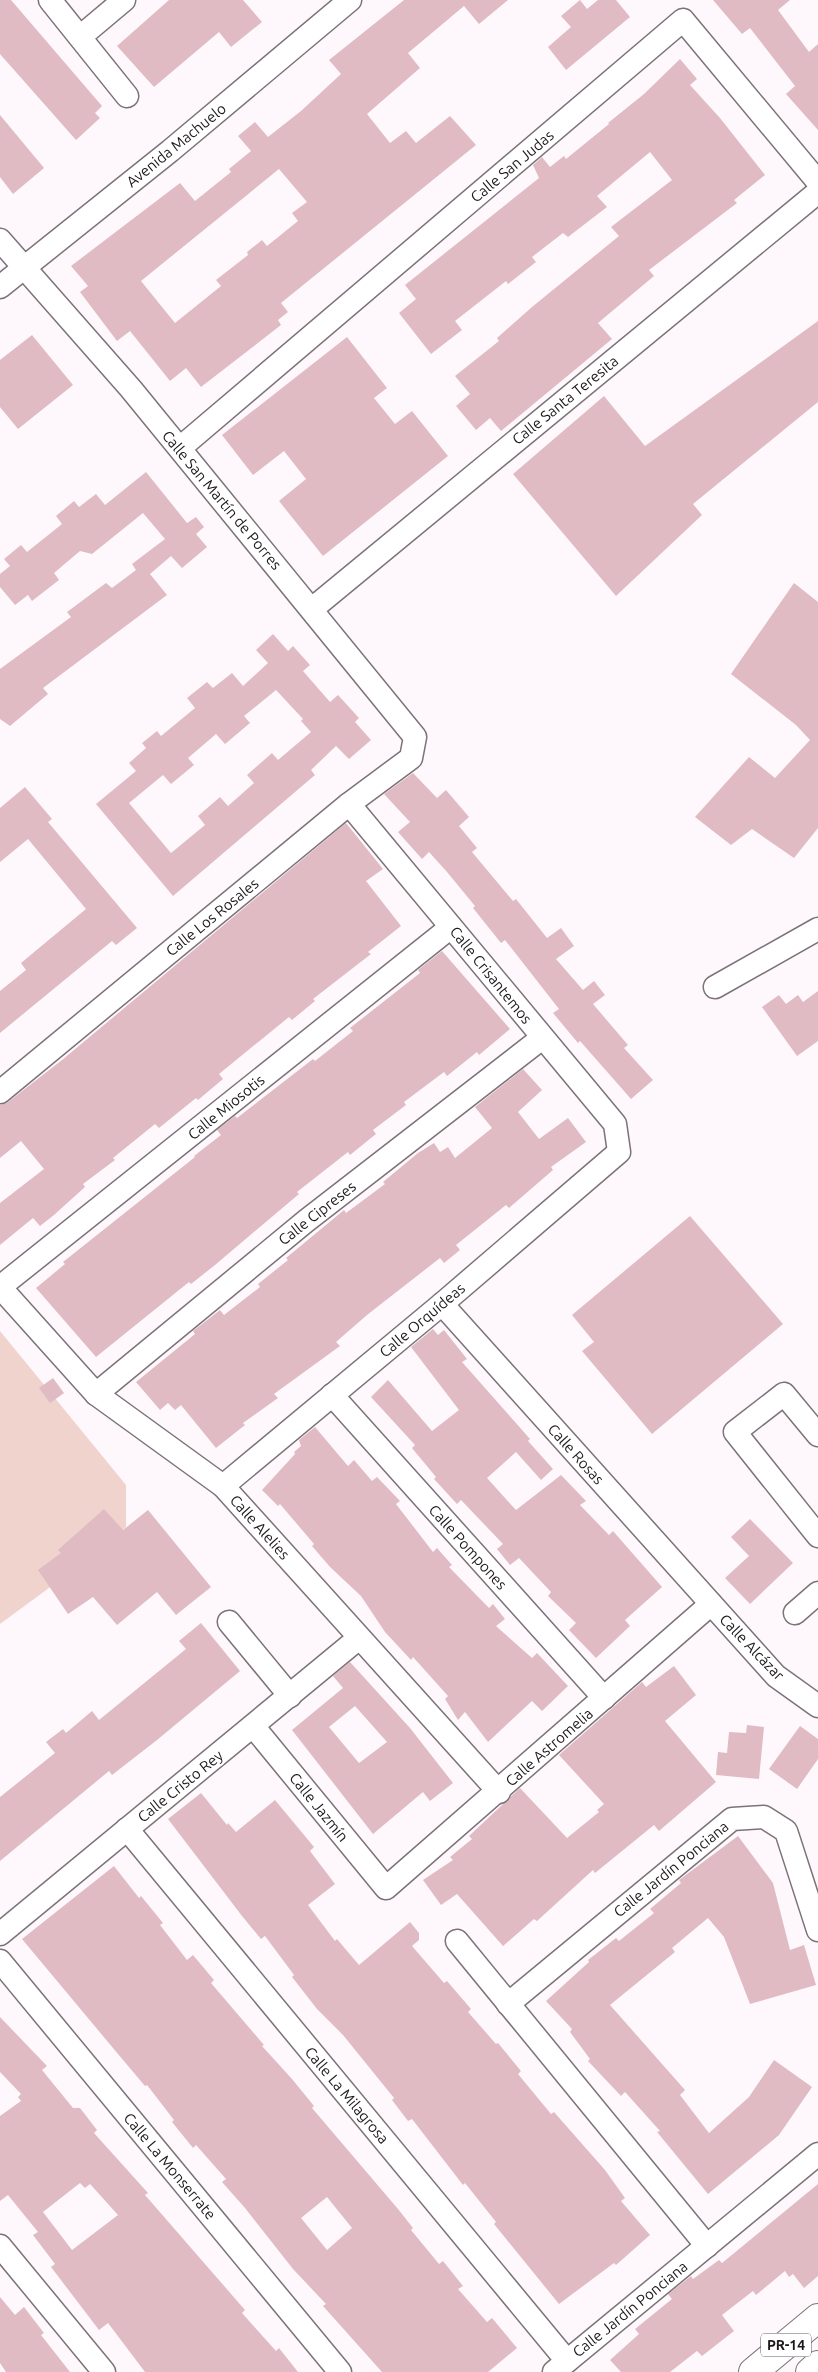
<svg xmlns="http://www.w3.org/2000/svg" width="818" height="2372" font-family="Ubuntu,sans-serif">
<rect width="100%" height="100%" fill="#fef8fd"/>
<!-- green -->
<polygon fill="#f0d3cd" points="0,1331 126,1485 126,1527 72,1571 0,1624"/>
<!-- building -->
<g fill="#e0bbc3" fill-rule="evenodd">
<polygon points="0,0 11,0 102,106 95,113 100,118 76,140 0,54"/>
<polygon points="169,0 243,0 262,22 231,47 219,32 154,87 117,46"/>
<path d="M404,0H508L479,24L464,6L408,53L420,68L367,114L390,143L406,131L416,143L450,116L476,145L281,303L288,312L278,320L281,325L201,387L186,368L170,381L130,331L117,341L80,292L88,286L71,266L180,183L195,201L231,172L229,169L251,151L238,136L255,122L268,137L301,111L341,74L329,60ZM279,169L307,202L292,213L298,221L267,246L262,240L247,252L248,255L216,280L221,286L175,323L141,281Z"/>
<polygon points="580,0 587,9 598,0 616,0 630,17 566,70 548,47 571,27 561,16"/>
<polygon points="713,0 790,0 778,10 809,52 818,44 818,130 786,94 795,86 750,28 742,34"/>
<polygon points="680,59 697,79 690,85 720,118 765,175 734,200 737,203 649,270 654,276 598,323 612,339 501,431 490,418 476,430 456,406 470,394 455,376 499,341 497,338 532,307 619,236 611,227 672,180 650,152 597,196 607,207 568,237 563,233 532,257 536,262 508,284 506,281 455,321 462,330 431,354 399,313 416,299 405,285 539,178 533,165 542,157 550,167 564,156 566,159 609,124 608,123 644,94"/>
<polygon points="0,115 44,168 13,194 0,177"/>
<polygon points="818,321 818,402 693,504 702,515 616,596 513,474 604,396 645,446"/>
<polygon points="32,335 73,385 18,429 0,407 0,360"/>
<polygon points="347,337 387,388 374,398 395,424 412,411 448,456 323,556 279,501 306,479 284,451 253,475 222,435"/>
<polygon points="146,472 187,523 196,517 204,527 196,534 207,547 182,568 171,556 150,574 167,595 43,688 48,694 10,726 0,719 0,669 71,617 67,612 106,583 112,588 136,570 132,564 165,539 143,513 92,554 80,551 54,573 59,580 32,601 28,595 15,605 0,587 0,574 10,566 4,559 21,545 27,552 62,524 56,516 74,501 79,507 96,494 105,505"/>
<polygon points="794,583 818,602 818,828 794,858 752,829 731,845 695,817 749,757 775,778 810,740 796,725 731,674"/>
<path d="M273,634L288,651L293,646L310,665L303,671L330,702L338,695L359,718L355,722L371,740L349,759L336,746L311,770L315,775L173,896L96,804L136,771L129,763L146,748L142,743L157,731L161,736L195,708L187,698L207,682L213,688L232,673L243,686L268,663L256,650ZM276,690L303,719L301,721L311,732L278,760L272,753L247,775L254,783L228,806L220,797L198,816L205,825L171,853L129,803L163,775L171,784L194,765L188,758L216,734L225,744L250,723L244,716Z"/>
<polygon points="413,773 437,798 446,790 469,817 459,826 477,848 472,852 513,901 516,899 547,938 561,928 574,946 556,959 583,990 594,981 605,995 593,1004 628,1045 624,1048 653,1080 631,1099 580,1041 578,1043 553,1013 559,1009 505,940 501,943 473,908 475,906 447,872 429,852 422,859 398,832 410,822 384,794"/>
<polygon points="25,787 52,819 48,822 137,928 116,945 112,941 0,1033 0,991 26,970 21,963 86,909 28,839 0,862 0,808"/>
<polygon points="346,823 383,869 366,881 401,926 368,952 371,954 313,999 315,1001 292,1020 289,1017 219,1074 223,1079 198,1100 196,1098 159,1128 155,1124 113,1158 115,1160 83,1184 85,1187 54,1215 40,1226 33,1218 0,1245 0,1203 44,1169 21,1141 0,1158 0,1105 8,1102 62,1060"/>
<polygon points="442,951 510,1029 479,1055 477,1052 447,1076 444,1072 404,1102 406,1105 373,1130 376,1134 350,1155 348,1152 297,1192 299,1194 215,1265 191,1284 189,1282 96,1357 36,1288 65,1264 63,1262 195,1157 194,1156 221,1135 217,1130 235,1116 237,1118 313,1059 315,1061 353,1031 350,1028 420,973 418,970"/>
<polygon points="818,991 818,1041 797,1056 762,1007 779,995 786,1004 798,995 803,1002"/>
<polygon points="523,1069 542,1090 518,1112 539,1139 568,1118 586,1142 551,1167 553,1170 509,1208 506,1205 456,1245 460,1250 444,1263 440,1258 367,1315 336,1342 340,1346 274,1394 278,1398 243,1423 245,1425 216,1448 181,1405 175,1410 168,1403 160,1410 136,1382 195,1334 193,1331 220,1310 224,1315 260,1287 258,1284 288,1260 286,1258 344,1210 346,1213 385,1184 383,1182 418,1153 434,1143 440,1152 448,1147 455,1158 492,1128 475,1107"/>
<polygon points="690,1216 783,1324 652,1434 582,1351 594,1342 572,1315"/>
<polygon points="433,1329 438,1335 444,1330 467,1359 462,1362 530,1439 528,1441 553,1469 541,1480 516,1452 487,1478 516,1510 561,1475 586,1501 580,1505 609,1535 613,1531 662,1587 625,1620 630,1626 596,1658 569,1630 576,1623 548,1596 551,1592 519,1558 510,1565 497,1549 503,1544 461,1500 457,1504 434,1479 436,1477 412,1448 415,1445 371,1397 388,1380 432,1431 459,1410 411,1347"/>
<polygon points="53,1378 64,1393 50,1403 39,1388"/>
<polygon points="315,1427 348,1466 354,1460 372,1481 377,1477 400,1501 396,1504 433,1552 437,1548 452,1565 449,1567 489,1608 493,1604 505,1619 496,1626 532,1658 537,1653 568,1686 542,1711 532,1701 488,1742 465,1712 458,1720 445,1699 448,1696 413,1657 411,1660 385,1632 361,1596 330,1567 312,1546 314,1544 280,1504 278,1506 262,1490 295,1454 294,1452 301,1446 299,1440"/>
<polygon points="104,1509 123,1530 148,1510 211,1587 176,1615 157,1592 117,1625 93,1597 68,1614 38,1570 61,1553 58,1550"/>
<polygon points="750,1519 793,1563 750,1604 725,1578 749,1556 731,1537"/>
<polygon points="201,1623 240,1671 157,1740 112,1775 109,1771 0,1861 0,1797 55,1753 46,1742 63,1729 66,1733 92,1711 99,1720 186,1649 179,1641"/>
<path d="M350,1662L410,1728L453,1783L430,1801L423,1792L373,1834L292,1730L343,1688L333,1676ZM355,1706L387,1742L359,1763L329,1727Z"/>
<polygon points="674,1666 696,1695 665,1721 716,1782 659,1831 654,1825 595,1873 593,1870 537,1921 534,1919 503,1946 457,1894 441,1905 423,1880 453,1860 450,1857 472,1839 469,1836 520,1788 567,1838 599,1812 597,1810 604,1804 559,1755 642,1682 646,1687"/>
<polygon points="747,1725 764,1727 759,1779 716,1775 718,1752 727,1753 729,1732 746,1733"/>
<polygon points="800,1726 818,1739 818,1759 797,1789 769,1769"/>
<polygon points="201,1793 227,1825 228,1823 236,1832 275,1800 314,1847 310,1851 335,1884 308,1905 335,1941 337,1939 359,1965 410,1922 419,1933 419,1940 412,1946 444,1983 447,1981 471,2009 468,2012 496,2044 498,2043 521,2071 518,2074 551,2114 554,2112 605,2170 625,2198 621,2201 650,2235 616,2265 614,2263 559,2304 494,2224 496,2222 465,2183 463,2185 412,2119 408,2121 392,2100 394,2098 343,2035 317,2009 292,1977 294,1975 265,1936 261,1939 242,1916 168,1819"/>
<polygon points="738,1836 773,1883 790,1950 804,1945 816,1985 750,2004 724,1937 708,1918 672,1948 675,1952 610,2005 685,2090 680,2095 709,2133 749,2097 774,2060 812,2087 779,2135 708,2194 657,2132 660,2131 625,2092 621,2096 588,2061 590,2059 570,2032 572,2029 546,2001 589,1962 588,1960 616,1938 619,1941 654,1913 650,1909 681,1883 679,1880"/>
<path d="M114,1866L139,1898L141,1896L163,1923L160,1925L187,1960L193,1955L214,1980L211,1983L264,2045L262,2046L292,2079L314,2106L312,2108L398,2209L413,2228L411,2230L439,2264L443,2261L463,2286L458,2289L487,2322L492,2318L517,2348L488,2372H382L323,2306L326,2304L293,2269L245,2208L222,2182L226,2179L196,2145L193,2148L172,2122L174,2120L147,2085L145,2086L118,2054L22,1939ZM327,2197L352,2228L327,2250L301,2218Z"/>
<path d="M0,2017L47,2066L42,2070L73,2108H80L97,2130L94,2133L148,2193L145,2195L245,2310L242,2313L276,2351L279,2348L298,2372H145L108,2323L99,2330L51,2267L55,2264L33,2235L38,2232L8,2195L0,2201V2116L21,2101L18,2097L21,2094L0,2072ZM80,2183L85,2188L90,2184L118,2215L72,2250L43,2212Z"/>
<polygon points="818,2184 818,2276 804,2288 793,2274 789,2277 785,2271 756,2295 753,2291 722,2315 734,2331 702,2356 697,2351 670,2372 621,2372 610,2360 639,2334 635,2329 672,2299 668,2294 691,2276 693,2279 719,2260 722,2263"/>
<polygon points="0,2297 15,2315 24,2307 44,2333 41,2335 70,2372 6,2372 0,2363"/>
</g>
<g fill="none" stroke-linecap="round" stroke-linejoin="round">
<!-- minor casing -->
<g stroke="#7c7279" stroke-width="25">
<g id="minor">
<polyline points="50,0 127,96"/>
<polyline points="80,37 124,0"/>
<polyline points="0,240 131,389 415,737 411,758 349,804 0,1092"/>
<polyline points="0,287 170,151 350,0"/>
<polyline points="180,448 683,20 818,182"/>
<polyline points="312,609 818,192"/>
<polyline points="715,987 818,929"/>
<polyline points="0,1287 96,1394 223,1486 499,1792"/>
<polyline points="0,1287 451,927"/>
<polyline points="442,1304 776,1676 818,1706"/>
<polyline points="96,1394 306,1221 542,1038"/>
<polyline points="332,1395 604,1698"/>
<polyline points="818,1435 784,1394 735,1432 818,1536"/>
<polyline points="223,1486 442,1304 619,1152 615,1124 349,804"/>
<polyline points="795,1613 818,1593"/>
<polyline points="229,1622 290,1696"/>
<polyline points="253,1726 386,1888 711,1604"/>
<polyline points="127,1829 567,2361"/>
<polyline points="0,1934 359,1638"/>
<polyline points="457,1941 707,2246"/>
<polyline points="0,1961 340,2372"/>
<polyline points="508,2004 732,1819 764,1817 786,1831 818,1930"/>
<polyline points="0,2246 104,2372"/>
<polyline points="554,2372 818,2154"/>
</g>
</g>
<!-- major casing -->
<g stroke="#7c7279" stroke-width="30">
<g id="major">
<polyline points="753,2372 818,2318"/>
<polyline points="810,2372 818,2365"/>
</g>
</g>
<!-- minor -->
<use href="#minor" stroke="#fff" stroke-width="22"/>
<!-- major -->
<use href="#major" stroke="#fff" stroke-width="28"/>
</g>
<g text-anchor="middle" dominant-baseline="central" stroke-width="4" stroke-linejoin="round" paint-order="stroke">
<!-- shield labels -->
<rect fill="#fff" stroke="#605d5f" stroke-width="1" x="761" y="2333.5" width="50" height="23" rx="4"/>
<g font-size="14" font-weight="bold" fill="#1c181b">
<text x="786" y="2345">PR-14</text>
</g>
<!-- street labels -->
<g font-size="15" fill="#1c181b" stroke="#fff">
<text transform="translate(176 145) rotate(-39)">Avenida Machuelo</text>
<text transform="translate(512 166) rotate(-40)">Calle San Judas</text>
<text transform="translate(565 400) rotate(-39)">Calle Santa Teresita</text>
<text transform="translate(222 500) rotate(50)">Calle San Martín de Porres</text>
<text transform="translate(212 917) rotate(-39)">Calle Los Rosales</text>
<text transform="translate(491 975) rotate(51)">Calle Crisantemos</text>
<text transform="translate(226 1107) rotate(-39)">Calle Miosotis</text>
<text transform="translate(317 1213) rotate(-38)">Calle Cipreses</text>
<text transform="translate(422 1320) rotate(-40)">Calle Orquídeas</text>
<text transform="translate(576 1454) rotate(48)">Calle Rosas</text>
<text transform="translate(260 1527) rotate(48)">Calle Alelies</text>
<text transform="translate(468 1547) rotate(48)">Calle Pompones</text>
<text transform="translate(752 1647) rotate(46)">Calle Alcázar</text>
<text transform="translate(549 1747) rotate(-41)">Calle Astromelia</text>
<text transform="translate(180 1786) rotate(-39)">Calle Cristo Rey</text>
<text transform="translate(319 1807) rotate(51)">Calle Jazmín</text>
<text transform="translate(671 1869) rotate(-39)">Calle Jardín Ponciana</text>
<text transform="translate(347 2095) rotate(50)">Calle La Milagrosa</text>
<text transform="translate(170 2166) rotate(50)">Calle La Monserrate</text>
<text transform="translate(630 2309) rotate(-39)">Calle Jardín Ponciana</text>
</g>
</g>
</svg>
